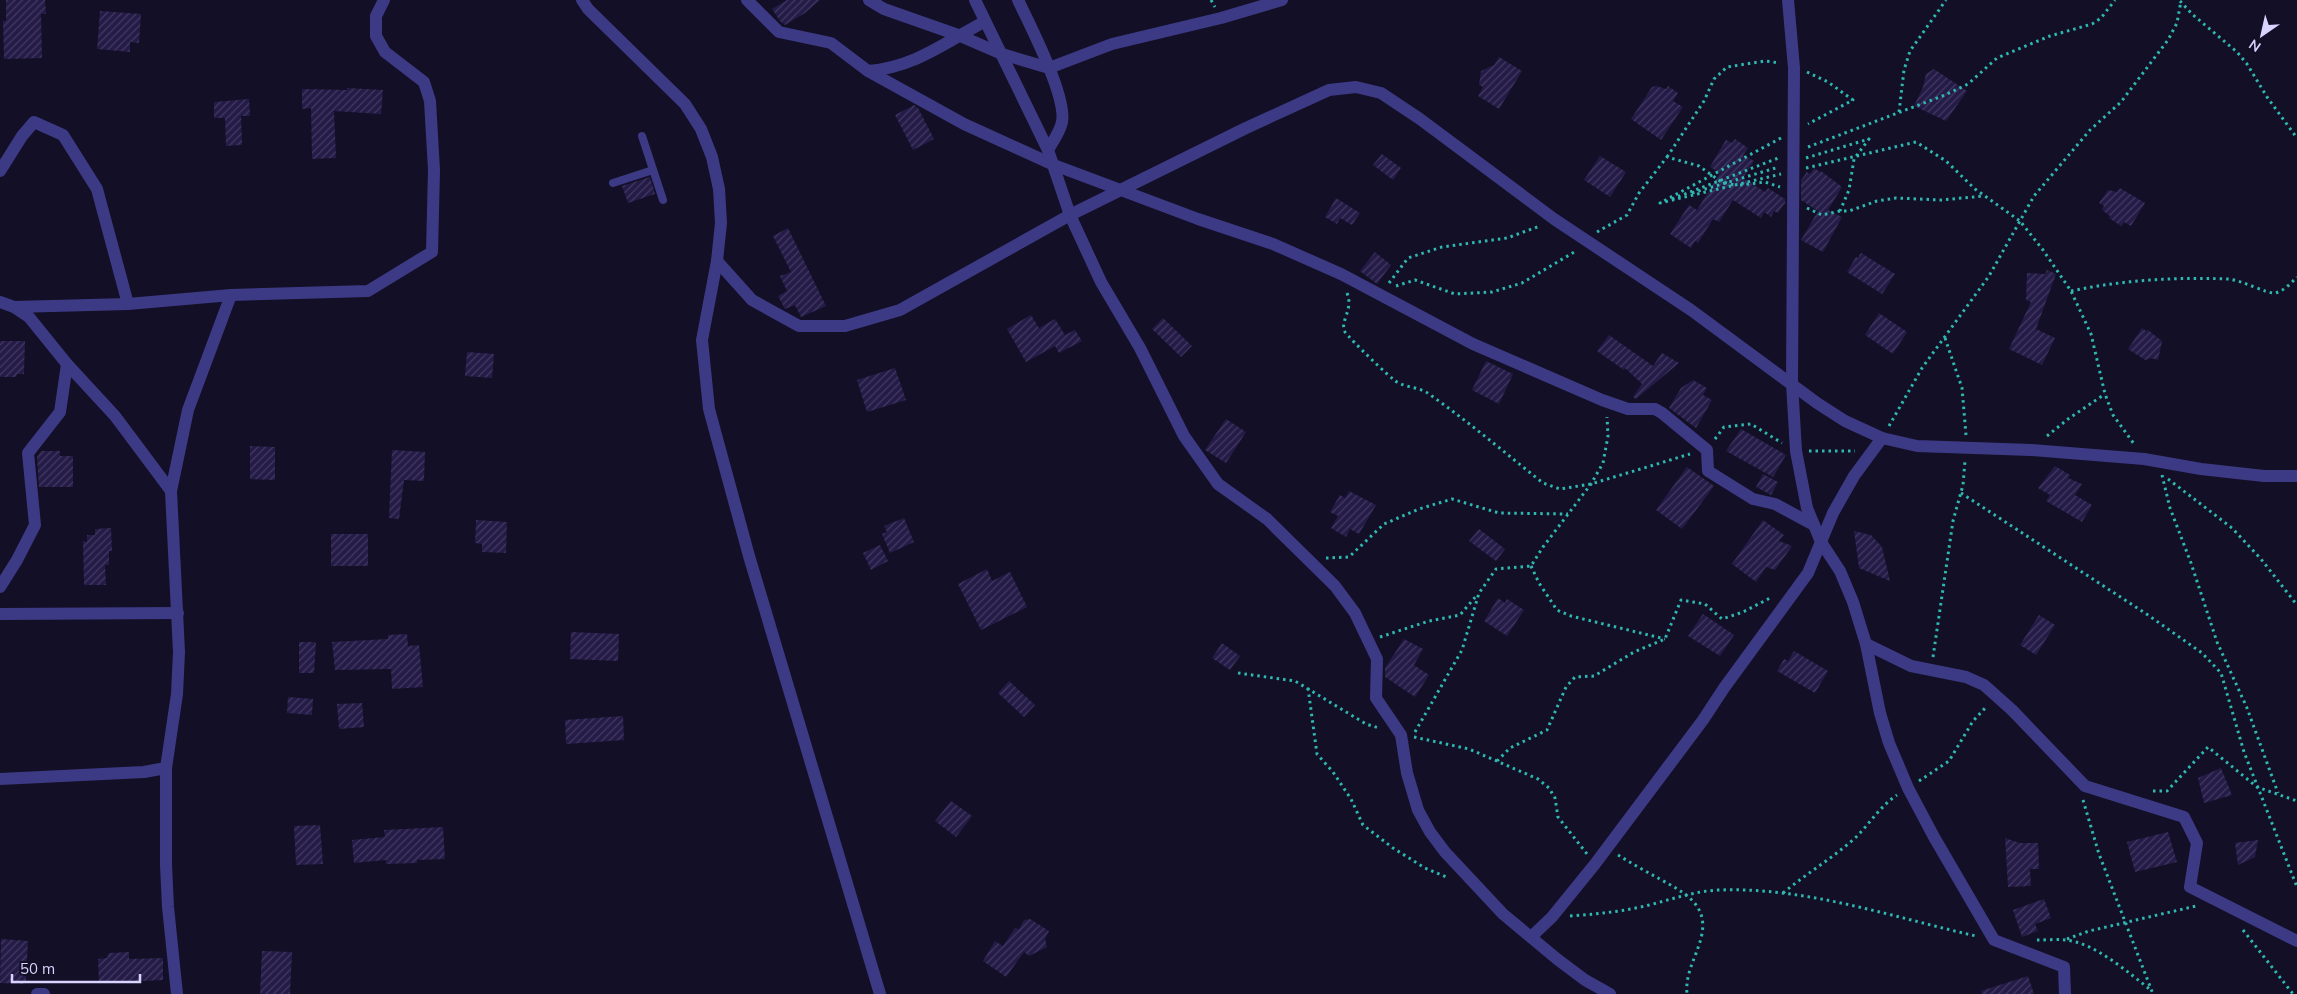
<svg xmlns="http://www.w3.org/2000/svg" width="2297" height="994" font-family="Mulish,sans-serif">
<defs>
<pattern id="building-hatch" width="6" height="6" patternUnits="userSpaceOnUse" patternTransform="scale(1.25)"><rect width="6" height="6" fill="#241b47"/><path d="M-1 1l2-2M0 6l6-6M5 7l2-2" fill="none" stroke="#433b63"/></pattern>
</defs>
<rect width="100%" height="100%" fill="#130f26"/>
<!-- building -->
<g fill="url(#building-hatch)">
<polygon points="6,0 45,0 46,14 41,14 42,58 4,59 3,21 6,21"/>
<polygon points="787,0 820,0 805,13 785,25 780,21 772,9"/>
<polygon points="100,11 141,14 139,43 130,42 130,52 97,49"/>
<polygon points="1499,57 1522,71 1499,109 1478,96 1483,87 1479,85 1481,71 1494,65"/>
<polygon points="1934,69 1967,91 1946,121 1914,106 1923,87 1926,74"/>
<polygon points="1656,86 1666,89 1668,86 1678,93 1673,101 1683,107 1661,140 1631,119 1652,87"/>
<polygon points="347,88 383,90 381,114 334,111 336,158 312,159 311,108 302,109 302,89 347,90"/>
<polygon points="249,99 250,116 241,116 242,145 226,146 225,118 214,118 214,102"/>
<polygon points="914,105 918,108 934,139 913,150 895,115"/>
<polygon points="1735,139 1748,148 1743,155 1754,161 1743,178 1765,192 1768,188 1785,199 1785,203 1778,213 1774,211 1771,217 1764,212 1761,218 1733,200 1719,222 1713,219 1698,243 1695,241 1691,248 1670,234 1689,205 1697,210 1720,173 1710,167 1718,153 1726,140 1732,143"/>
<polygon points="1382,154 1401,168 1393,180 1373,165"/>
<polygon points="1600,156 1626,172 1610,197 1584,180"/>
<polygon points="1814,168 1820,172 1821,171 1842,187 1828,210 1842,217 1823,252 1801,240 1818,211 1801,200 1801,180 1807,172 1810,174"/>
<polygon points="650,177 655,194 628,203 622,186"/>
<polygon points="2120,188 2145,203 2131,226 2124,222 2121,226 2109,218 2110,216 2102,210 2104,206 2099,203 2108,190 2117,192"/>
<polygon points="1336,198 1360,213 1352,225 1340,218 1337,224 1325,217"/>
<polygon points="788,228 826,306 801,317 795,305 785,309 778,296 787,291 780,276 791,272 773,236"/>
<polygon points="1375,252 1391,265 1377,284 1360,271"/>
<polygon points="1861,253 1895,274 1882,294 1847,272 1856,257 1858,258"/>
<polygon points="2047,270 2056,274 2036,329 2055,338 2042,365 2009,349 2031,302 2026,300 2027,273 2045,274"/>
<polygon points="1879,313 1907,332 1893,354 1865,335"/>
<polygon points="1031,315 1039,328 1055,319 1065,335 1075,330 1082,341 1059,353 1055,346 1026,362 1007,329"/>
<polygon points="1163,318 1192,346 1181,357 1152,329"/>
<polygon points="2142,328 2146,331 2148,330 2162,341 2158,360 2151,358 2145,360 2128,349"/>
<polygon points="1609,335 1653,366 1662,353 1679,363 1636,399 1633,397 1642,384 1625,368 1624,370 1597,351"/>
<polygon points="0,341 25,341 24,374 17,374 16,377 0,377"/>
<polygon points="467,352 494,354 492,378 465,376"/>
<polygon points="1486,361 1513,374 1499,404 1472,390"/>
<polygon points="895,368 906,400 867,412 857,380"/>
<polygon points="1693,380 1707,388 1703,395 1712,400 1696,428 1669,408 1681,388"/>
<polygon points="1226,419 1246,432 1226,463 1205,450"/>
<polygon points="1741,429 1786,455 1773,477 1726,451"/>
<polygon points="250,446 275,447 275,480 250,479"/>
<polygon points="392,450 425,452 424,481 404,480 399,519 389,518"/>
<polygon points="41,451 60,451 60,456 73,456 73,487 39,487 37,457"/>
<polygon points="2055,466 2070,475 2068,478 2082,484 2075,495 2092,505 2082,522 2046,501 2050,495 2038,488"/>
<polygon points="1687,467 1714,486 1682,529 1656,510"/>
<polygon points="1763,474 1778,482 1771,495 1756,487"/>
<polygon points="1349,491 1376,505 1359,534 1350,529 1346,537 1331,528 1338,516 1330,512 1340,495 1345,498"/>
<polygon points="904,518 914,542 890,553 882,534 887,532 884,526"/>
<polygon points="476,520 507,522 506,553 482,552 482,544 475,543"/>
<polygon points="1763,520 1784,535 1779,541 1792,546 1775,570 1766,567 1756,582 1732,564"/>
<polygon points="111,528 112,551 109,551 109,565 105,565 106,585 84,585 83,541 87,542 87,535 95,535 95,529"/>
<polygon points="1479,529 1505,549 1496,561 1469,541"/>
<polygon points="1854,531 1871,535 1882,547 1890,581 1859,568"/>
<rect x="331" y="534" width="37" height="32"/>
<polygon points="880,545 888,561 871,570 863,553"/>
<polygon points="987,569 992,581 1010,572 1027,607 981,630 958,584"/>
<polygon points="1498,598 1505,603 1507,599 1524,610 1507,636 1484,621"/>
<polygon points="1703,614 1734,635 1720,656 1688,636"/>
<polygon points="2039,615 2055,625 2036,655 2020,645"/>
<polygon points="571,632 619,634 618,661 570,659"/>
<polygon points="407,634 408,646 419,645 423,687 392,689 391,669 335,670 332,642 388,639 388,635"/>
<polygon points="1404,639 1423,649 1414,665 1429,675 1415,697 1385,677 1385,668"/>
<polygon points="299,642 316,642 314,673 299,673"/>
<polygon points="1222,643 1240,656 1230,670 1212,658"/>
<polygon points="1794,651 1828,671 1815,693 1777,671 1784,659 1788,661"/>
<polygon points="1009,681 1035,705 1024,717 998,693"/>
<polygon points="288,697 313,699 312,715 287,713"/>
<polygon points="362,703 364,727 339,729 337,704"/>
<polygon points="623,716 624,740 566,744 565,720"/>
<polygon points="2221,768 2232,795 2204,803 2198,778"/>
<polygon points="951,801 972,816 956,837 935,821"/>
<polygon points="320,825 323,864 296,865 294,826"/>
<polygon points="443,827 445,859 417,860 417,863 386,864 386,860 354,863 352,840 385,837 384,830"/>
<polygon points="2168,832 2177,862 2135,872 2127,842"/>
<polygon points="2005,838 2020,843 2038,843 2039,869 2030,869 2031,886 2008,887"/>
<polygon points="2258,840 2255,857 2238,865 2235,843"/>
<polygon points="2044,899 2051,918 2035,924 2038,931 2022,937 2013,910"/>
<polygon points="1030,919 1049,931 1045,939 1047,947 1029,956 1024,952 1006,977 983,961 995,941 1003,946 1015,928 1019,929 1024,920"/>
<polygon points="1,939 28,941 26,980 23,984 0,983"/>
<polygon points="262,951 292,952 290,994 260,994"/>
<polygon points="129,952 129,959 163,958 163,980 99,983 98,959 107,958 109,953"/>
<polygon points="2028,976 2034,994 1982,994 1981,991"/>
</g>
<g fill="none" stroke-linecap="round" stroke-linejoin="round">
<!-- path -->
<g stroke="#2fb8b0" stroke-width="3" stroke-dasharray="2.5 4" stroke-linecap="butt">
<polyline points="1211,0 1215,7"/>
<polyline points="2180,1 2192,14 2237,52 2247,64 2267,97 2297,138"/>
<polyline points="1807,72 1828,82 1853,100 1808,124"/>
<polyline points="1899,112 1904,70 1910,51 1946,0"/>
<polyline points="1781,138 1660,203 1781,174"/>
<polyline points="1808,147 1945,95 1968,84 1997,58 2050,36 2092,24 2101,18 2115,0"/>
<polyline points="1667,157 1704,101 1714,79 1727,67 1765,61 1780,63"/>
<polyline points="1806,158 1869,139 1854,159 1849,190 1840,211"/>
<polyline points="1806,168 1916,142 1946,161 1975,189 2020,221 2043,250 2071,291 2091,334 2105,394 2113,415 2134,444"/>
<polyline points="1740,185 1765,182 1780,187"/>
<polyline points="1692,193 1779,167"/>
<polyline points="1672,199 1781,157"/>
<polyline points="1807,208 1822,215 1840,211 1849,211 1877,201 1896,198 1941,200 1984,196"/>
<polyline points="1597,232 1627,215 1639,193 1667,157 1699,166 1720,181 1734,185"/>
<polyline points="1389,283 1408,258 1442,247 1507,238 1540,226"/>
<polyline points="1396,286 1415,280 1455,294 1492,292 1522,283 1576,251"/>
<path d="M2071,291C2123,280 2175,277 2228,279C2242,280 2267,294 2275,293C2284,291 2291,283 2297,277"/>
<path d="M1347,293C1354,310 1339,322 1345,332C1350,339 1390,378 1397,382C1407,388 1420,387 1429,394C1469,422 1505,453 1543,483L1560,489L1591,484L1690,454"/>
<polyline points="1945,338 1962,388 1966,435"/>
<polyline points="1889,426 1922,368 1989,276 2034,196 2090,130 2121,102 2168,40 2177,23 2181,1"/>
<polyline points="2047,436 2068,419 2105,394"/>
<polyline points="1715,439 1724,427 1751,424 1782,443"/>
<polyline points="1809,451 1855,451"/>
<polyline points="2162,475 2170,508 2191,563 2217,642 2247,708 2278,793"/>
<polyline points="2168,479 2232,528 2261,559 2297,605"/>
<polyline points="1961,493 2148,615 2202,653 2221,673 2244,752 2297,887"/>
<polyline points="1326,558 1349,557 1384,524 1419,509 1452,499 1499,513 1568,514"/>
<polyline points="1531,566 1539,583 1557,610 1571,616 1665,639"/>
<polyline points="1380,637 1429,621 1460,615 1477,595"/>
<polyline points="1933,657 1953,521 1963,485 1965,461"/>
<polyline points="1238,673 1295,681 1366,724 1379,728"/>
<polyline points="1308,688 1317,754 1333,772 1351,799 1363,825 1393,848 1425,868 1449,878"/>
<polyline points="1415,732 1462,650 1479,593 1496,569 1531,566 1543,547 1591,484 1603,463 1608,436 1607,417"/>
<polyline points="1414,737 1469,749 1538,779 1549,788 1555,798 1558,817 1587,854"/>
<polyline points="1497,761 1510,748 1547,730 1566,687 1575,677 1594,676 1634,652 1665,639 1681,600 1705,604 1722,619 1743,612 1772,597"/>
<polyline points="1919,781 1949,761 1973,721 1987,706"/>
<polyline points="2153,791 2167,791 2208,747 2257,787 2297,801"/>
<polyline points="2083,800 2099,854 2153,994"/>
<path d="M1618,855C1631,863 1645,871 1658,878C1683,892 1710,904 1701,938C1696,958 1685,973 1687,994"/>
<path d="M1783,893C1806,874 1831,859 1854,839C1869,825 1879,807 1897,795"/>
<path d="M1570,916C1596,914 1620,912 1645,906C1670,900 1694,891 1719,890C1807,887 1892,917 1976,936"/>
<polyline points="2243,930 2293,994"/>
<polyline points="2067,939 2089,931 2196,906"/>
<path d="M2037,940C2046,940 2056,939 2065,940C2094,942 2129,973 2152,991"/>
</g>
<!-- lane -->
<g stroke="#3d3a85" stroke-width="8">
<polyline points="642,136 663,200"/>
<polyline points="613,183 653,170"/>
</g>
<!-- street -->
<g stroke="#3d3a85" stroke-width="12">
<polyline points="582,0 588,9 685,104 701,129 712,157 719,189 721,223 717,261 702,340 709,409 749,556 880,994"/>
<polyline points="747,0 779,32 831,43 868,71 964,124 1054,165 1198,219 1273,244 1341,274 1473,344 1602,400 1628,409 1655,409 1662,413 1707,450 1708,471 1753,499 1775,504 1814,525"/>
<polyline points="869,0 884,9 958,35 1002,54 1049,68 1112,44 1221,18 1282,0"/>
<polyline points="975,0 1048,150 1070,215 1101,282 1140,348 1184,436 1218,484 1267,519 1335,586 1355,613 1377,659 1376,698 1401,735 1407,773 1418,810 1430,832 1445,852 1503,914 1557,959 1585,980 1610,994"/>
<path d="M1018,0C1030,25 1067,97 1062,122C1060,132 1053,141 1048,150"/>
<polyline points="1788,0 1794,68 1792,383 1796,451 1807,508 1821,542 1840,571 1853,602 1866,644 1880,713 1889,743 1908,788 1934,837 1994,940 2064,967 2065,994"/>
<path d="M868,71C915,67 944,43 984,22"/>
<polyline points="0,171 22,136 34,122 63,135 97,189 128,304"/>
<polyline points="717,261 752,300 799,326 845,326 900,310 1070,215 1246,128 1329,90 1356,87 1381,93 1420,119 1554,219 1691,310 1817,403 1845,421 1882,438 1917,446 2031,450 2144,459 2201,469 2264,476 2297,476"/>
<polyline points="0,302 14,307 29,317 67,364 115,416 171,491"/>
<polyline points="14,307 128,304 231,295 368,291 432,252 434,170 430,101 424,82 385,52 376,36 376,16 384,0"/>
<polyline points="0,587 17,560 35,525 28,453 60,412 67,364"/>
<polyline points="0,614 178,613"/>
<polyline points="1866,644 1911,666 1966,677 1984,685 2012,710 2085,786 2184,817 2197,843 2190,887 2297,941"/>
<polyline points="0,779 144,772 166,768"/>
<polyline points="1531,937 1552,917 1595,864 1703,720 1724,688 1808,573 1833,513 1854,476 1882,438"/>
<polyline points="37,994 44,994"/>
<polyline points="177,994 168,907 166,865 166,768 177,694 179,652 171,491 188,410 231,295"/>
</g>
</g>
<!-- north arrow -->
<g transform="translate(2262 35) rotate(214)" stroke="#130f26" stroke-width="4" paint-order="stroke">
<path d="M0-4L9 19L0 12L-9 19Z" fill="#d9d4ff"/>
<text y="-8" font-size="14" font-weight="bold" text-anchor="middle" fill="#d9d4ff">N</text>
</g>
<!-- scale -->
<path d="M12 974v8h128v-8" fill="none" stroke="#d9d4ff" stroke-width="2.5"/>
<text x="20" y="974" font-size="15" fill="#d9d4ff" stroke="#130f26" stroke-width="4" paint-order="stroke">50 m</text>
</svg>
